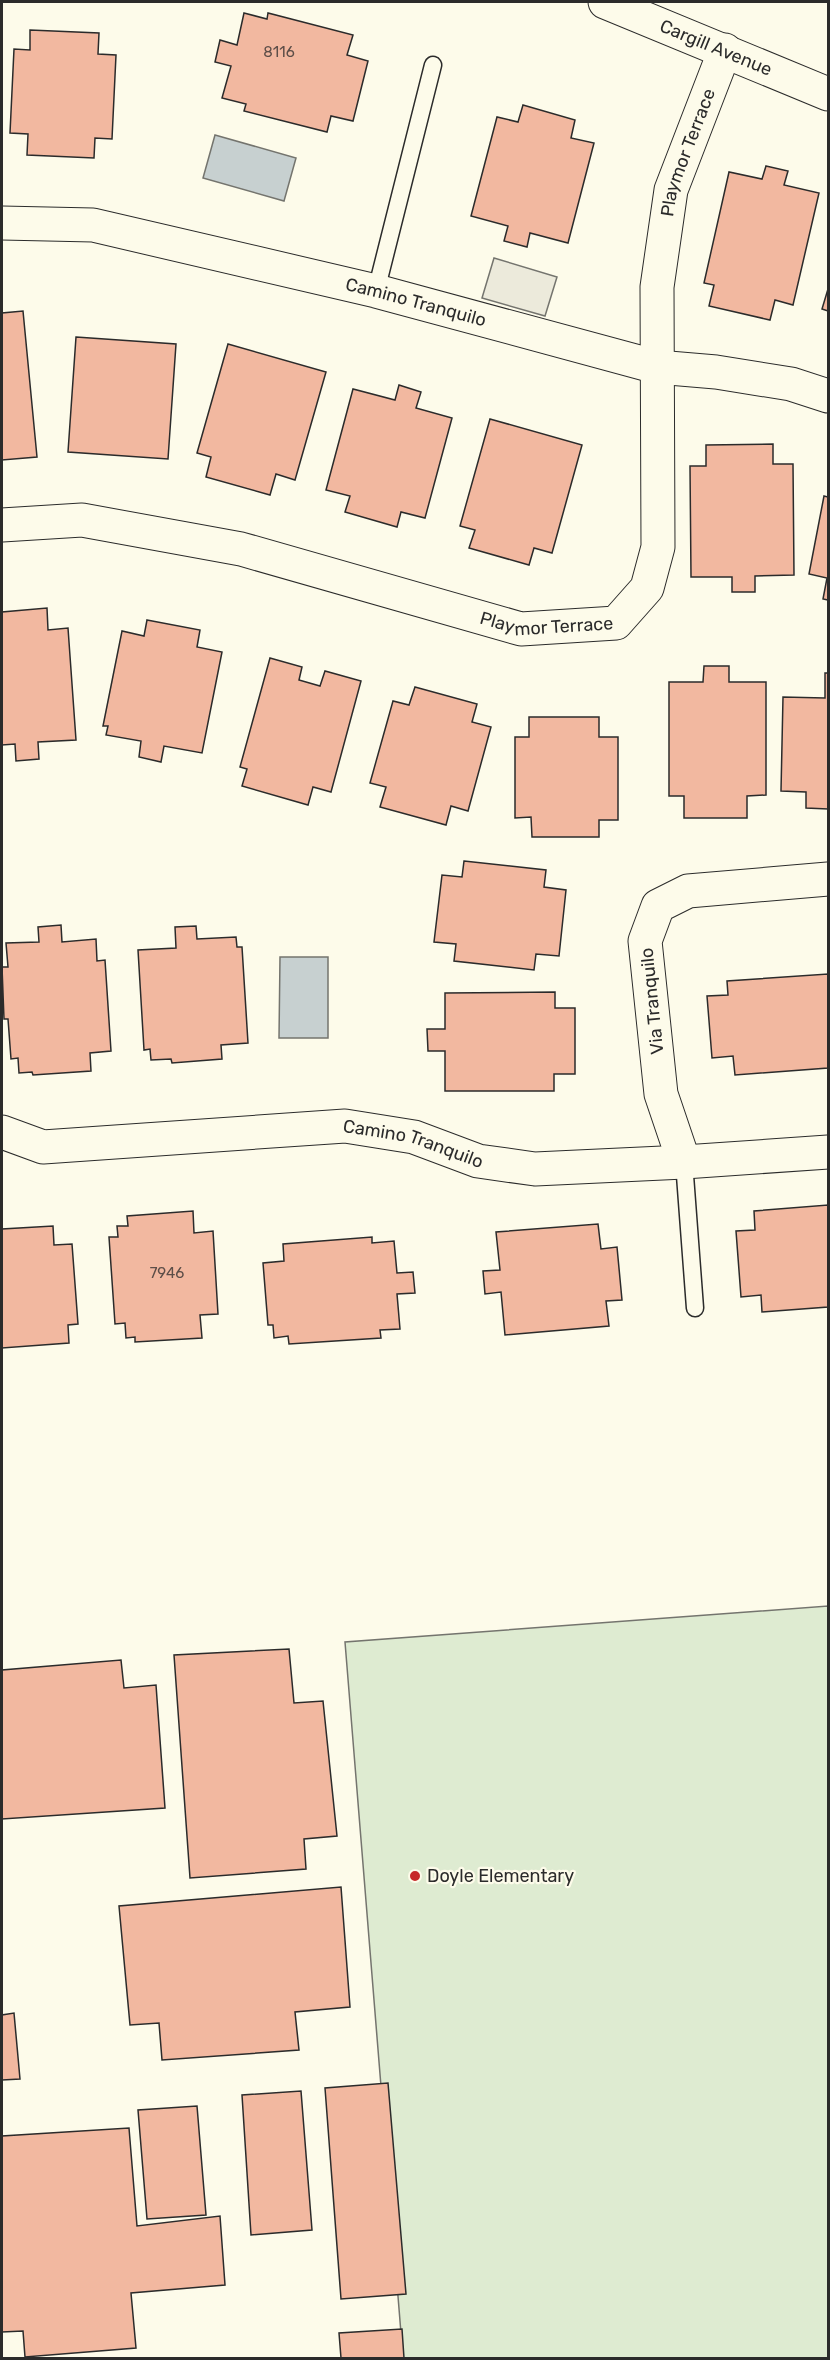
<svg xmlns="http://www.w3.org/2000/svg" width="830" height="2360" font-family="Rubik,sans-serif">
<rect width="100%" height="100%" fill="#fdfbea"/>
<!-- green -->
<polygon fill="#deebd1" stroke="#74746e" stroke-width="1.5" points="828,1606 828,2358 403,2358 345,1642"/>
<!-- parking -->
<polygon fill="#eceadb" stroke="#74746e" stroke-width="1.5" points="494,258 557,277 545,316 482,298"/>
<!-- water -->
<g fill="#c7d0d0" stroke="#74746e" stroke-width="1.5">
<polygon points="215,135 296,158 284,201 203,178"/>
<polygon points="280,957 328,957 328,1038 279,1038"/>
</g>
<!-- building -->
<g fill="#f2b8a0" stroke="#2b2b2b" stroke-width="1.5">
<polygon points="244,13 267,19 268,13 353,35 347,55 368,61 353,121 331,116 327,132 244,111 246,104 222,98 231,66 215,62 220,40 237,45"/>
<polygon points="30,30 99,33 98,54 116,55 112,139 95,138 94,158 27,155 28,134 10,133 14,49 30,50"/>
<polygon points="523,105 575,120 571,138 594,143 568,243 530,233 527,247 504,241 508,226 471,216 497,117 518,122"/>
<polygon points="766,166 788,171 784,185 819,193 793,305 775,300 770,320 709,306 714,285 704,283 729,172 762,179"/>
<polygon points="828,289 828,311 822,309"/>
<polygon points="23,311 37,457 2,460 2,313"/>
<polygon points="76,337 176,344 168,459 68,452"/>
<polygon points="228,344 326,372 295,480 276,474 270,495 206,477 211,457 197,453"/>
<polygon points="399,385 421,392 416,408 452,418 425,518 401,512 397,527 345,512 350,496 326,490 353,389 395,400"/>
<polygon points="490,419 582,445 552,553 534,548 529,565 469,548 475,530 460,526"/>
<polygon points="773,444 773,464 793,464 794,575 755,576 755,592 732,592 732,577 691,577 690,466 706,466 706,445"/>
<polygon points="824,496 828,497 828,600 823,599 827,578 809,574"/>
<polygon points="47,608 48,630 68,628 76,740 38,742 39,759 16,761 15,744 2,745 2,612"/>
<polygon points="147,620 200,630 197,647 222,652 202,753 164,746 161,762 139,757 141,741 106,735 108,726 103,726 122,631 144,636"/>
<polygon points="270,658 302,667 299,680 320,686 325,671 361,681 331,792 313,787 308,805 242,786 247,769 240,767"/>
<polygon points="704,666 729,666 729,682 766,682 766,795 747,796 747,818 684,818 684,796 669,796 669,682 703,682"/>
<polygon points="825,673 828,673 828,809 806,808 806,792 781,791 783,697 825,698"/>
<polygon points="415,687 477,704 472,722 491,727 468,811 451,806 446,825 380,807 386,787 370,783 393,701 409,705"/>
<polygon points="529,717 599,717 599,737 618,737 618,820 599,820 599,837 532,837 531,817 515,818 515,737 529,737"/>
<polygon points="464,861 546,870 544,887 566,890 559,956 536,954 534,970 454,961 456,944 434,942 442,875 462,877"/>
<polygon points="61,925 62,942 96,939 97,961 105,960 111,1051 90,1053 91,1071 33,1075 32,1072 19,1073 18,1058 11,1059 8,1019 4,1019 2,967 8,967 6,943 39,942 38,927"/>
<polygon points="196,926 197,939 236,937 237,947 242,947 248,1043 221,1045 222,1059 172,1063 171,1059 151,1060 150,1049 144,1050 138,950 176,948 175,927"/>
<polygon points="828,974 828,1068 735,1075 733,1056 712,1058 707,996 728,995 727,981"/>
<polygon points="555,992 555,1008 575,1008 575,1074 554,1074 554,1091 445,1091 445,1051 428,1051 427,1029 445,1029 445,993"/>
<polygon points="828,1205 828,1307 762,1312 761,1295 741,1297 736,1231 755,1230 754,1211"/>
<polygon points="193,1211 194,1233 213,1231 218,1314 200,1315 202,1338 135,1342 135,1337 126,1338 125,1323 115,1324 109,1237 118,1237 117,1226 128,1226 127,1216"/>
<polygon points="598,1224 601,1249 617,1247 622,1300 606,1301 609,1326 505,1335 501,1292 485,1294 483,1271 500,1270 496,1232"/>
<polygon points="53,1226 54,1245 72,1244 78,1324 68,1325 69,1343 2,1348 2,1229"/>
<polygon points="372,1237 372,1243 394,1241 397,1273 413,1272 415,1293 397,1294 400,1329 380,1330 381,1338 289,1344 288,1336 274,1338 273,1325 268,1325 263,1263 284,1261 283,1244"/>
<polygon points="289,1649 294,1703 323,1701 337,1836 304,1839 306,1869 190,1878 174,1655"/>
<polygon points="121,1660 124,1688 156,1685 165,1808 2,1819 2,1670"/>
<polygon points="341,1887 350,2007 295,2012 299,2050 162,2060 159,2023 130,2025 119,1906"/>
<polygon points="14,2013 20,2079 2,2080 2,2015"/>
<polygon points="388,2083 406,2294 341,2299 325,2088"/>
<polygon points="301,2091 312,2230 251,2235 242,2095"/>
<polygon points="197,2106 206,2215 147,2219 138,2110"/>
<polygon points="129,2128 137,2226 220,2216 225,2285 131,2293 136,2348 25,2357 23,2331 2,2332 2,2136"/>
<polygon points="402,2329 404,2358 341,2358 339,2333"/>
</g>
<g fill="none" stroke-linecap="round" stroke-linejoin="round">
<!-- lane casing -->
<g stroke="#2b2b2b" stroke-width="19">
<g id="lane">
<polyline points="376,291 433,65"/>
<polyline points="684,1162 695,1308"/>
</g>
</g>
<!-- street casing -->
<g stroke="#2b2b2b" stroke-width="35">
<g id="street">
<path id="s1" d="M2,223L93,225L376,291L657,367L716,372L791,384L828,396"/>
<path id="s2" d="M2,525L82,520L241,549L521,629L616,623L647,588L658,547L657,287L671,190L725,50"/>
<path id="s3" d="M2,1132L43,1147L345,1126L414,1137L478,1161L535,1169L684,1162L828,1152"/>
<polyline points="684,1162 661,1094 645,941 658,906 688,891 828,879"/>
</g>
</g>
<!-- secondary casing -->
<g stroke="#2b2b2b" stroke-width="35">
<g id="secondary">
<path id="s4" d="M605,2L828,94"/>
</g>
</g>
<!-- lane -->
<use href="#lane" stroke="#fdfbea" stroke-width="16"/>
<!-- street -->
<use href="#street" stroke="#fdfbea" stroke-width="33"/>
<!-- secondary -->
<use href="#secondary" stroke="#fdfbea" stroke-width="33"/>
</g>
<!-- markers -->
<circle fill="#c62828" stroke="#fdfbea" stroke-width="2" cx="415" cy="1876" r="6"/>
<g text-anchor="middle" dominant-baseline="central" stroke-width="4.5" stroke-linejoin="round" paint-order="stroke">
<!-- number labels -->
<g font-size="15" fill="#5d4e48">
<text x="279" y="52">8116</text>
<text x="167" y="1273">7946</text>
</g>
<!-- street labels -->
<g font-size="18" fill="#2b2b2b" stroke="#fdfbea">
<text stroke="none"><textPath href="#s4" startOffset="120">Cargill Avenue</textPath></text>
<text stroke="none"><textPath href="#s2" startOffset="1116">Playmor Terrace</textPath></text>
<text stroke="none"><textPath href="#s1" startOffset="423">Camino Tranquilo</textPath></text>
<text stroke="none"><textPath href="#s2" startOffset="558">Playmor Terrace</textPath></text>
<text transform="translate(652 1001) rotate(-96)">Via Tranquilo</text>
<text stroke="none"><textPath href="#s3" startOffset="417">Camino Tranquilo</textPath></text>
</g>
<!-- poi labels -->
<g font-size="18" fill="#2b2b2b" stroke="#fdfbea" text-anchor="start">
<text x="427" y="1876">Doyle Elementary</text>
</g>
</g>
<!-- border -->
<rect width="830" height="2360" fill="none" stroke="#2b2b2b" stroke-width="6"/>
</svg>
